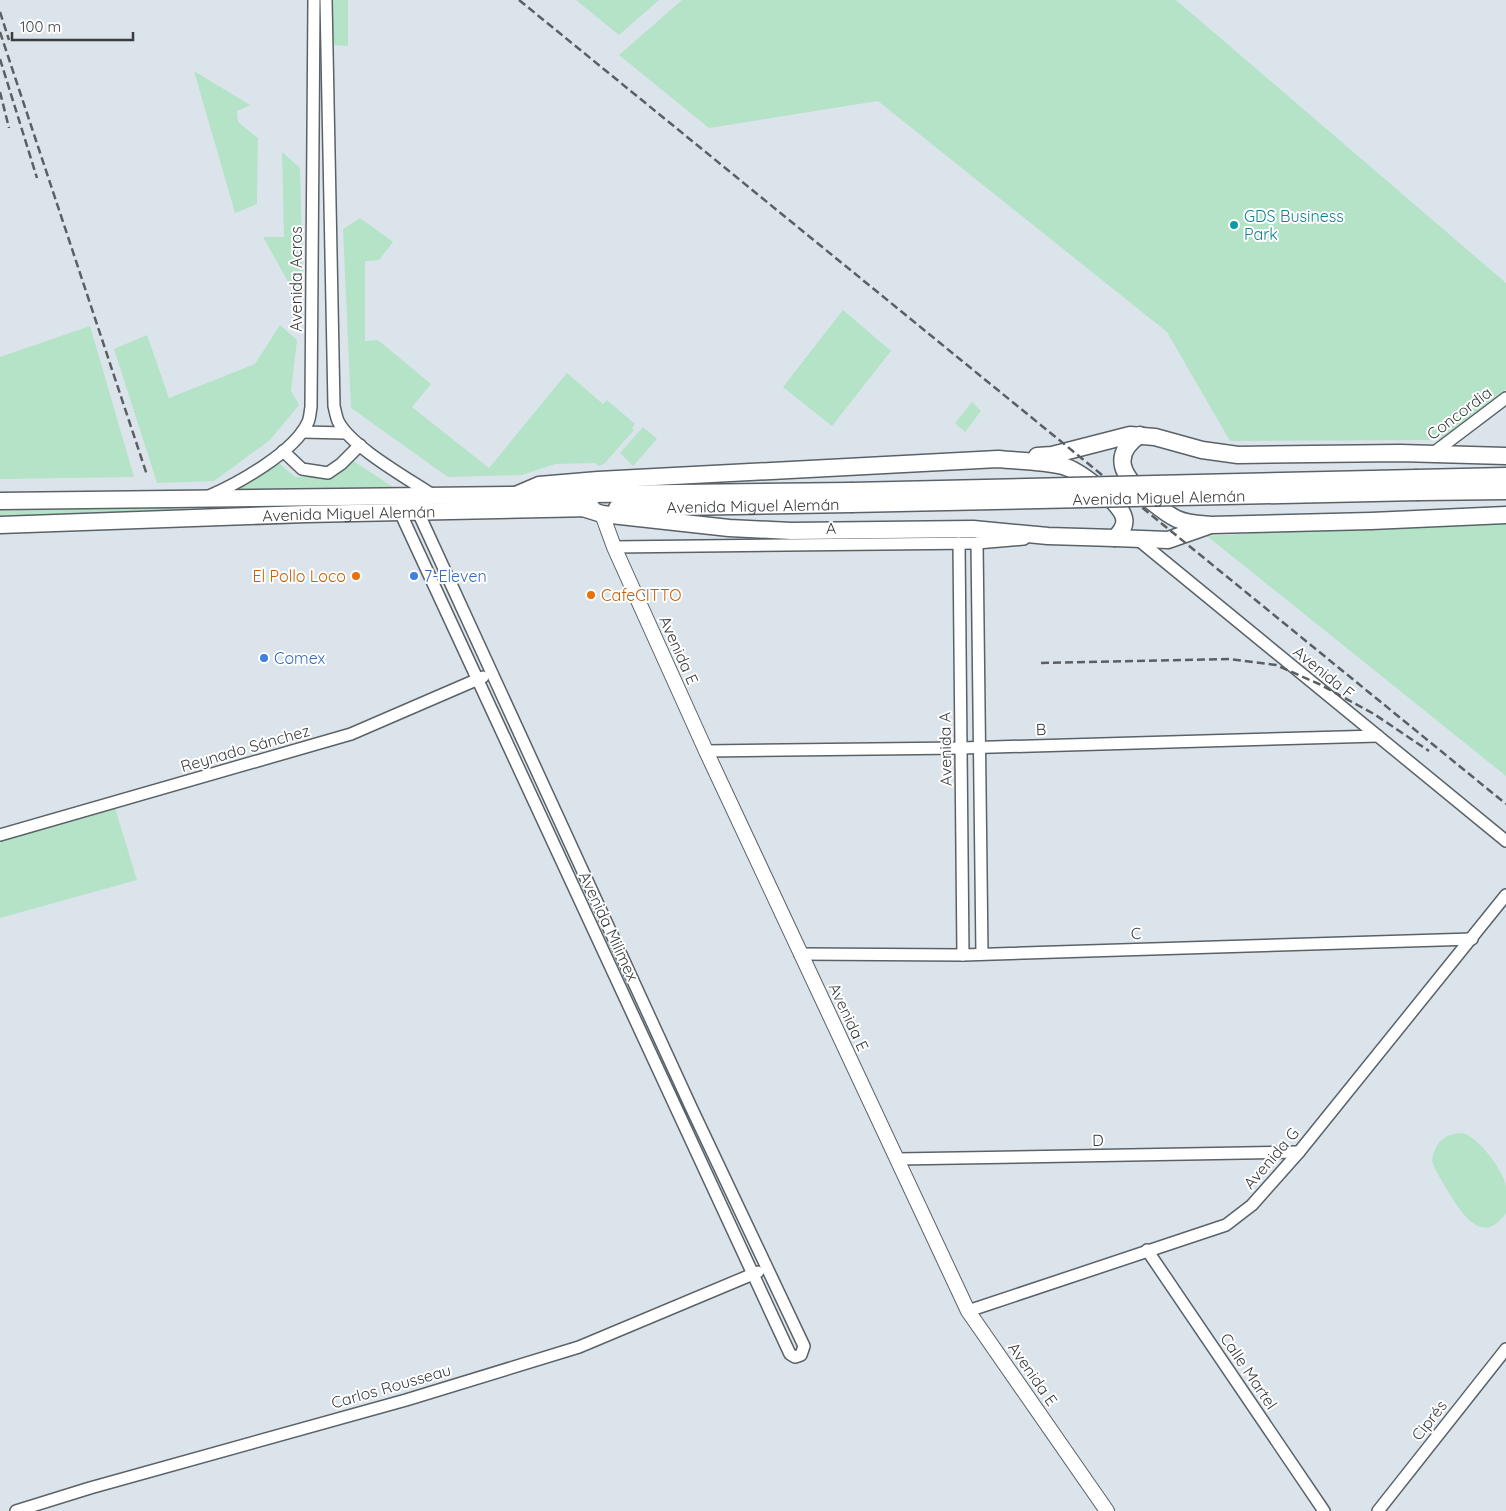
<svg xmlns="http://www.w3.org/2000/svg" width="1506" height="1511" font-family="Quicksand,sans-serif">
<rect width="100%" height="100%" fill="#dce4eb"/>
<!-- green -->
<g fill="#b4e3c7">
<polygon points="333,0 348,0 348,46 333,45"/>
<polygon points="576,0 659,0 619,35"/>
<polygon points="682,0 1176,0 1506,283 1506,389 1440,440 1230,441 1167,332 878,101 709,128 619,55"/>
<polygon points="194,71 250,105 237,111 238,122 258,138 257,204 235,213"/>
<polygon points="282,152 300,168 303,293 296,296 263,237 284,237"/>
<polygon points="360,218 393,242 379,260 365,261 365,341 378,340 431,384 412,407 489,468 567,373 603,404 607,400 635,424 632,428 634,430 605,463 599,466 595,463 555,464 522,475 448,477 351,408 343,229"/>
<polygon points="843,310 891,351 832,426 783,387"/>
<polygon points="280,325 297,340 291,391 299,405 270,440 214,481 157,483 114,349 147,335 169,398 255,364"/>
<polygon points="90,326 134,477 0,479 0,357"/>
<polygon points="972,402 981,411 965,432 955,423"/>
<polygon points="643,427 657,439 633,466 620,453"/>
<polygon points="352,460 396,489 228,493 277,461 295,477 334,477"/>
<polygon points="104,506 192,509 0,521 0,507"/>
<polygon points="1506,519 1506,776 1207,536"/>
<polygon points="115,808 137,880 0,918 0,841"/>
<path d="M1462,1133C1478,1136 1503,1170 1506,1186C1506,1194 1506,1205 1506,1213C1483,1247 1462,1214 1449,1193C1443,1182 1436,1173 1432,1161C1434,1144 1444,1133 1462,1133Z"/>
</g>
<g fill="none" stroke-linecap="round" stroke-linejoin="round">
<!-- minor casing -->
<g stroke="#5a6268" stroke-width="14">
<g id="minor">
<path d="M326,0L334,406C335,410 336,416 338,421C350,446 407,478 431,494"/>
<polyline points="302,432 346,433"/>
<polyline points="283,451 302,469 328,473 341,464 360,445"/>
<polyline points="1432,454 1506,398"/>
<path d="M209,496C237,484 295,452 308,422C310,418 310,412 311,407L314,0"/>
<polyline points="400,512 790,1354 795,1357 801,1355 804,1346 691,1107 418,512"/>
<polyline points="1136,538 1506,841"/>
<polyline points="959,543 963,955"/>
<polyline points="977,543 982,954"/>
<polyline points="614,547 977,543 1024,539"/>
<polyline points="706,751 961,748 1378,736"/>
<polyline points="0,835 351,734 483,677"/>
<polyline points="800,954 963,955 1472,939"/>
<polyline points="898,1159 1299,1152"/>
<polyline points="1147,1250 1324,1511"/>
<polyline points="968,1311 1226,1225 1252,1205 1299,1152 1506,895"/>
<polyline points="16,1511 90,1488 406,1400 579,1347 758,1272"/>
<polyline points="1378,1511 1506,1349"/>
</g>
</g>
<!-- major casing -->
<g stroke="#5a6268" stroke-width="16">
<polyline id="major" points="602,514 614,547 706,751 968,1311 1107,1511"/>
</g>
<!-- highway casing -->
<g stroke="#5a6268" stroke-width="19">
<g id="highway">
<path d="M1140,435C1109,456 1124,477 1146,497C1156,505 1166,514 1177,519C1188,524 1200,524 1211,525L1371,521L1506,515"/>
<polyline points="1037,456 1052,455 1130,435 1155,437 1202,450 1238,455 1400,453 1506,456"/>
<polyline points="1417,478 1506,476"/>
<polyline points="1419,492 1506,491"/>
<path d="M518,494L539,485L598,480L998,459C1019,461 1042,461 1063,466C1078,470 1121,502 1124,518C1126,526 1121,532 1115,538L1048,536L973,529L791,531L729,528L602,514L583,508"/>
<polyline points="0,501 851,491"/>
<path id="s1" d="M617,508L851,504"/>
<path id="s2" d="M0,525L306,514L592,508"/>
<polyline points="1115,538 1168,540 1208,526"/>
</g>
</g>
<!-- minor -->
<use href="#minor" stroke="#fff" stroke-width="11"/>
<!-- major -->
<use href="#major" stroke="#fff" stroke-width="14"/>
<!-- highway -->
<use href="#highway" stroke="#fff" stroke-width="16"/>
<!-- rail -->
<g stroke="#5b5f63" stroke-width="2.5" stroke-dasharray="8 4" stroke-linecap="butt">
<polyline points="519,0 1506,804"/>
<polyline points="0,12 9,40"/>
<polyline points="0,32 147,475"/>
<polyline points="0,59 37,178"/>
<polyline points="0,92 9,128"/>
<polyline points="1041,663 1229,659 1276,665 1319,684 1374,714 1429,751"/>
</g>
<!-- highway-bridge casing -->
<g stroke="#5a6268" stroke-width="19" stroke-linecap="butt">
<g id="highway-bridge">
<polyline points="851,491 1417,478"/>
<path id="s3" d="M851,504L1419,492"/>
</g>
</g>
<!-- highway-bridge -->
<use href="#highway-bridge" stroke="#fff" stroke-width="16"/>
</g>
<!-- markers -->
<circle fill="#0f9aa8" stroke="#fff" stroke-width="2" cx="1234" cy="225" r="5"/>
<g fill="#e8710a" stroke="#fff" stroke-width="2">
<circle cx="356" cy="576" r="5"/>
<circle cx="591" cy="595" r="5"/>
</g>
<g fill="#3f7fe0" stroke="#fff" stroke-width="2">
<circle cx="414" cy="576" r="5"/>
<circle cx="264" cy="658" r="5"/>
</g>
<g text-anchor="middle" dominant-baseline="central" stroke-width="4" stroke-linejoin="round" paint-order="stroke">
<!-- culture labels -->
<g font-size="16" fill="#0d838f" stroke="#fff" text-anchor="start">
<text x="1244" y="216">GDS Business<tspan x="1244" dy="18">Park</tspan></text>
</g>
<!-- street labels -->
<g font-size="16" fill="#393c3f" stroke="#fff">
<text transform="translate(296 279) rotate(-90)">Avenida Acros</text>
<text transform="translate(1459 413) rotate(-37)">Concordia</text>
<text stroke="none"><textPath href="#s3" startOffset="308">Avenida Miguel Alemán</textPath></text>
<text stroke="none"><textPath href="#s1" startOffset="136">Avenida Miguel Alemán</textPath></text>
<text stroke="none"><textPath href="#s2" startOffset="349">Avenida Miguel Alemán</textPath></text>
<text transform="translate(831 528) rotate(-1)">A</text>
<text transform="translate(679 650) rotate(66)">Avenida E</text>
<text transform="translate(1324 672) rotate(39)">Avenida F</text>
<text transform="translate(1041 729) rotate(-2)">B</text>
<text transform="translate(245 748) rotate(-16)">Reynado Sánchez</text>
<text transform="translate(945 749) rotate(-91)">Avenida A</text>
<text transform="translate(609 926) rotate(65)">Avenida Milimex</text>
<text transform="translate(1136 933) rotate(-2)">C</text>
<text transform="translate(849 1017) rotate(65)">Avenida E</text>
<text transform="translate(1098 1140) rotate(-1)">D</text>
<text transform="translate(1271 1158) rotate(-49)">Avenida G</text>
<text transform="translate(1249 1371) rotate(56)">Calle Martel</text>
<text transform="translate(1033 1374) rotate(55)">Avenida E</text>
<text transform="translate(391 1386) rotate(-16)">Carlos Rousseau</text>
<text transform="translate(1429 1420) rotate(-52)">Ciprés</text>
</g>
<!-- food labels -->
<g font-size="16" fill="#c56008" stroke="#fff" text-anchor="end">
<text x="346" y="576">El Pollo Loco</text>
<text x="601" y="595" text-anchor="start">CafeCITTO</text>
</g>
<!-- shop labels -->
<g font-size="16" fill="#366cbe" stroke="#fff" text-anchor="start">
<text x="424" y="576">7-Eleven</text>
<text x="274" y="658">Comex</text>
</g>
</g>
<!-- scale -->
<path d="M12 32v8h121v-8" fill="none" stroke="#393c3f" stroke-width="2.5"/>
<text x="20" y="32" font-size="15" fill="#393c3f" stroke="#ffffff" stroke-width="4" paint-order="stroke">100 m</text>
</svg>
